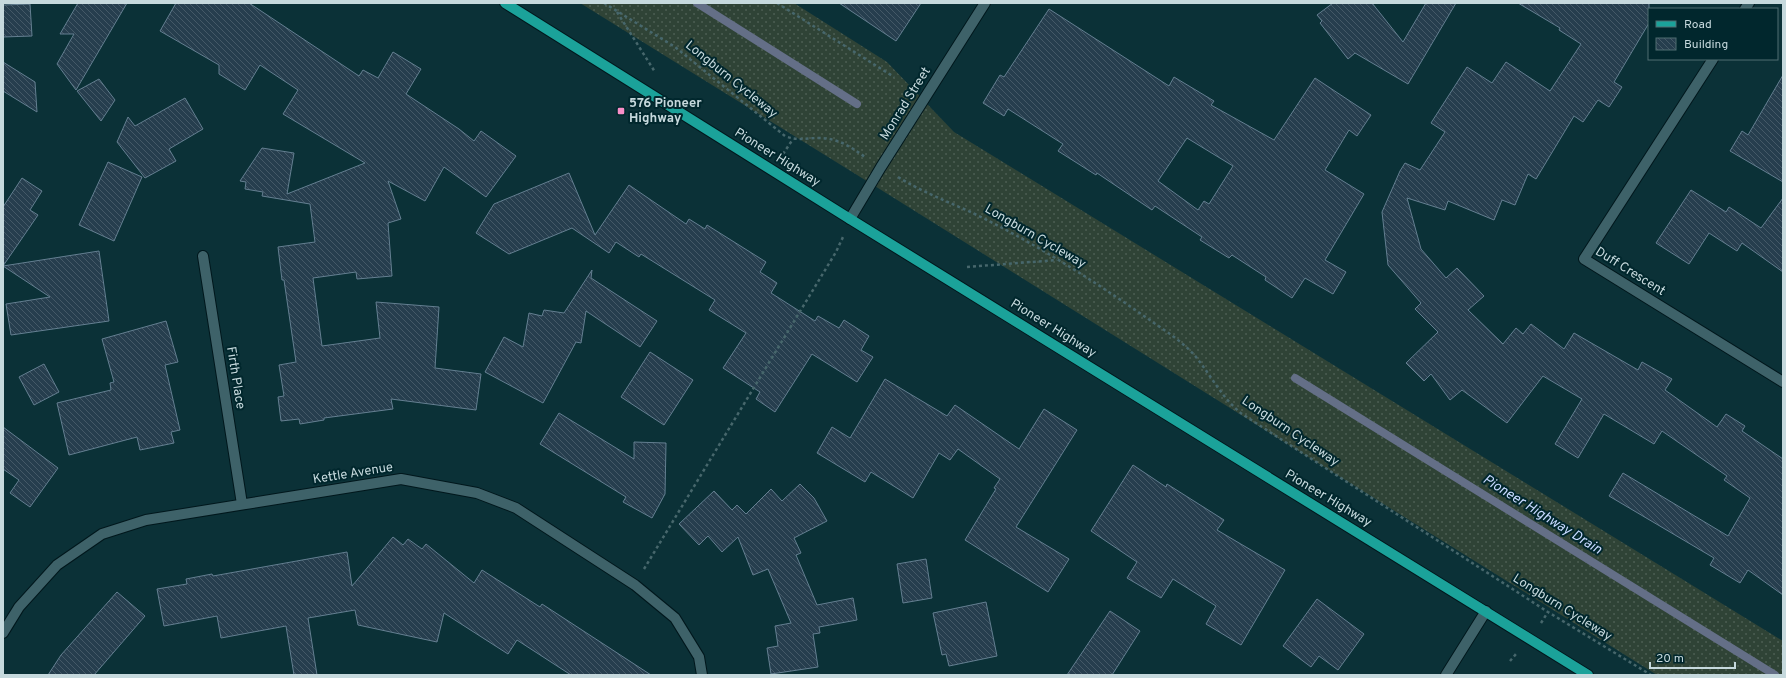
<svg xmlns="http://www.w3.org/2000/svg" width="1786" height="678" font-family="Overpass,sans-serif">
<defs>
<pattern id="grass-dots" width="8" height="8" patternUnits="userSpaceOnUse"><rect width="8" height="8" fill="#2f4336"/><path d="M2 2h.1M6 6h.1" fill="none" stroke="#4c5e53" stroke-width="1.8" stroke-linecap="round"/></pattern>
<pattern id="building-back-hatch" width="6" height="6" patternUnits="userSpaceOnUse"><rect width="6" height="6" fill="#263e4e"/><path d="M-1 5l2 2M0 0l6 6M5-1l2 2" fill="none" stroke="#445967"/></pattern>
</defs>
<rect width="100%" height="100%" fill="#0b3137"/>
<!-- grass -->
<polygon fill="url(#grass-dots)" points="580,3 794,3 887,62 954,132 1783,641 1783,675 1657,675 878,188"/>
<g fill="none" stroke-linecap="round" stroke-linejoin="round">
<!-- stream -->
<g stroke="#646f87" stroke-width="8">
<polyline points="697,3 857,104"/>
<polyline points="1295,378 1775,675"/>
</g>
</g>
<!-- building -->
<g fill="url(#building-back-hatch)" stroke="#647f91" fill-rule="evenodd">
<polygon points="78,3 127,3 76,90 57,64 74,34 60,34"/>
<polygon points="176,3 249,3 359,76 363,70 378,78 393,52 421,69 406,94 459,129 474,141 481,131 516,156 486,197 444,167 425,201 388,181 401,219 388,223 392,276 357,279 356,272 313,278 322,346 380,338 376,302 439,307 435,368 481,374 476,410 391,399 393,409 324,418 324,420 300,424 299,419 281,421 278,397 284,396 279,365 296,362 284,280 282,280 278,247 315,242 310,204 262,196 263,192 245,189 246,182 240,181 262,148 294,153 287,194 365,163 283,114 298,90 260,65 245,90 219,74 219,65 160,31"/>
<polygon points="839,3 921,3 896,41"/>
<polygon points="1333,3 1372,3 1403,42 1426,3 1456,3 1408,84 1355,53 1348,59 1320,23 1322,21 1317,15"/>
<polygon points="1518,3 1649,3 1649,23 1614,82 1622,87 1609,107 1598,100 1583,122 1574,116 1536,179 1528,174 1515,205 1502,200 1494,220 1448,201 1445,210 1407,198 1421,249 1446,278 1457,268 1484,296 1468,310 1503,344 1516,328 1523,334 1531,324 1564,349 1574,333 1638,370 1642,362 1672,379 1665,390 1717,427 1726,414 1745,426 1742,431 1783,459 1783,595 1748,570 1740,583 1710,565 1714,558 1609,496 1623,473 1728,536 1750,498 1724,480 1727,476 1662,431 1654,444 1604,414 1578,458 1555,444 1582,399 1543,376 1507,423 1462,390 1450,400 1431,374 1424,381 1406,363 1438,332 1415,309 1421,303 1388,265 1382,212 1400,171 1405,163 1420,170 1445,132 1431,123 1467,67 1492,83 1506,62 1550,91 1581,44 1559,30 1560,28"/>
<polygon points="30,4 32,36 3,37 3,5"/>
<path d="M1049,9L1169,86L1174,77L1214,101L1211,105L1274,140L1315,78L1371,115L1357,136L1349,130L1325,170L1364,194L1325,260L1346,272L1333,294L1305,278L1292,298L1265,280L1266,277L1232,255L1229,258L1200,240L1202,237L1155,206L1152,210L1097,173L1096,175L1058,151L1063,144L1008,109L1004,116L983,103L1000,75L1004,77ZM1187,138L1233,166L1209,204L1204,201L1198,210L1158,181Z"/>
<polygon points="3,62 35,82 37,112 3,91"/>
<polygon points="1783,75 1783,182 1730,151 1742,131 1748,135"/>
<polygon points="99,79 115,100 101,121 77,91"/>
<polygon points="185,98 203,129 169,149 176,161 145,178 117,142 128,117 135,126"/>
<polygon points="108,162 142,177 114,241 79,225"/>
<polygon points="569,173 595,235 629,185 686,224 689,219 705,229 707,225 766,262 760,272 777,283 771,293 815,321 818,316 839,328 844,320 869,336 861,350 873,357 857,382 812,354 775,412 756,399 760,392 723,368 746,333 709,310 715,300 641,254 639,257 616,242 609,253 572,228 509,254 476,233 494,204"/>
<polygon points="22,178 42,191 30,210 38,215 3,266 99,251 109,321 11,335 6,304 50,297 3,266 3,207"/>
<polygon points="1691,190 1726,212 1729,207 1761,228 1783,198 1783,272 1742,243 1737,251 1709,233 1689,264 1656,243"/>
<polygon points="592,270 591,278 657,321 640,347 586,311 581,343 576,342 543,403 485,372 504,337 523,347 529,313 542,316 544,310 564,313"/>
<polygon points="166,321 178,362 165,365 180,430 171,432 174,443 140,450 137,437 69,455 57,403 111,390 110,383 114,382 102,339"/>
<polygon points="650,352 693,380 664,425 621,397"/>
<polygon points="44,364 59,392 34,405 19,377"/>
<polygon points="885,379 947,416 955,405 1019,449 1044,409 1077,430 1016,527 1069,559 1048,592 965,540 996,489 994,488 1000,479 958,449 950,460 939,453 913,498 871,472 865,482 817,453 832,427 850,438"/>
<polygon points="559,413 634,459 634,442 666,443 665,494 652,518 623,502 626,497 540,444"/>
<polygon points="3,427 58,468 30,507 10,493 19,480 3,469"/>
<polygon points="1133,465 1166,487 1167,484 1224,520 1217,530 1285,570 1241,645 1206,624 1216,606 1173,579 1161,598 1127,578 1137,562 1091,531"/>
<polygon points="800,484 814,498 827,521 794,538 801,553 796,555 817,605 853,598 857,620 819,627 820,633 813,634 818,667 771,674 767,648 778,646 775,626 791,623 768,569 753,575 738,537 722,552 708,536 699,545 679,524 714,491 732,510 737,505 746,514 771,489 782,501"/>
<polygon points="393,537 403,545 408,539 422,549 426,544 474,583 482,570 540,607 542,604 651,675 571,675 517,640 508,654 444,613 437,642 358,625 355,610 308,618 317,675 294,675 286,626 221,638 217,616 164,626 157,589 187,584 186,579 212,574 213,576 347,552 352,586"/>
<polygon points="926,559 932,598 903,603 897,564"/>
<polygon points="117,592 145,616 94,675 48,675 61,655"/>
<polygon points="1317,599 1364,634 1338,670 1319,656 1311,667 1283,646"/>
<polygon points="986,602 997,656 949,666 946,654 942,655 933,613"/>
<polygon points="1110,611 1140,631 1112,675 1067,675"/>
</g>
<g fill="none" stroke-linecap="round" stroke-linejoin="round">
<!-- minor casing -->
<g stroke="#00171c" stroke-width="12">
<g id="minor">
<polyline points="1745,9 1749,3"/>
<polyline points="1713,59 1584,259 1783,382"/>
<polyline points="850,219 881,167 985,3"/>
<polyline points="203,256 242,504"/>
<polyline points="3,633 19,607 57,565 102,534 146,520 401,479 477,493 516,508 635,585 675,618 699,657 702,675"/>
<polyline points="1446,675 1486,611"/>
</g>
</g>
<!-- major casing -->
<g stroke="#00171c" stroke-width="12">
<polyline id="major" points="505,3 850,219 1588,675"/>
</g>
<!-- path -->
<g stroke="#47676c" stroke-width="2.5" stroke-dasharray="3 3" stroke-linecap="butt">
<path d="M604,3L675,47L785,136C797,141 807,138 819,138C838,138 851,147 865,157"/>
<polyline points="777,3 894,77"/>
<polyline points="617,12 655,72"/>
<polyline points="783,154 793,139"/>
<path d="M898,177C925,194 955,204 983,218C1043,248 1100,285 1154,323C1169,333 1185,344 1196,357C1212,377 1222,398 1242,414L1548,612L1651,675"/>
<polyline points="967,267 1057,260"/>
<polyline points="644,569 836,252 843,237"/>
<polyline points="1541,623 1548,612"/>
<polyline points="1510,661 1516,654"/>
</g>
<!-- minor -->
<use href="#minor" stroke="#3e6269" stroke-width="10"/>
<!-- major -->
<use href="#major" stroke="#1ba29a" stroke-width="10"/>
</g>
<!-- markers -->
<rect fill="#f98fc8" stroke="#01272d" stroke-width="1.5" x="617" y="107" width="8" height="8" rx="2"/>
<g text-anchor="middle" dominant-baseline="central" stroke-width="4" stroke-linejoin="round" paint-order="stroke">
<!-- street labels -->
<g font-size="13" fill="#c6d9dd" stroke="#01272d">
<text transform="translate(731 80) rotate(39)">Longburn Cycleway</text>
<text transform="translate(906 104) rotate(-58)">Monrad Street</text>
<text transform="translate(777 158) rotate(32)">Pioneer Highway</text>
<text transform="translate(1035 237) rotate(30)">Longburn Cycleway</text>
<text transform="translate(1630 272) rotate(32)">Duff Crescent</text>
<text transform="translate(1053 329) rotate(32)">Pioneer Highway</text>
<text transform="translate(235 378) rotate(81)">Firth Place</text>
<text transform="translate(1290 432) rotate(34)">Longburn Cycleway</text>
<text transform="translate(353 474) rotate(-9)">Kettle Avenue</text>
<text transform="translate(1328 499) rotate(31)">Pioneer Highway</text>
<text transform="translate(1562 608) rotate(32)">Longburn Cycleway</text>
</g>
<!-- poi labels -->
<g font-size="13" font-weight="bold" fill="#c6d9dd" stroke="#01272d" text-anchor="start">
<text x="629" y="104">576 Pioneer<tspan x="629" dy="15">Highway</tspan></text>
</g>
<!-- water labels -->
<g font-size="14" font-style="italic" fill="#c7d9ff" stroke="#01272d">
<text transform="translate(1542 515) rotate(32)">Pioneer Highway Drain</text>
</g>
</g>
<!-- border -->
<rect width="1786" height="678" fill="none" stroke="#c6d9dd" stroke-width="8"/>
<!-- legend -->
<rect x="1648" y="8" width="130" height="52" fill="#01272d" stroke="#506e73"/>
<rect x="1656" y="21" width="20" height="6" fill="#1ba29a" stroke="#506e73"/>
<text x="1684" y="28" font-size="12" fill="#c6d9dd">Road</text>
<rect x="1656" y="38" width="20" height="12" fill="url(#building-back-hatch)" stroke="#506e73"/>
<text x="1684" y="48" font-size="12" fill="#c6d9dd">Building</text>
<!-- scale -->
<path d="M1650 662v6h85v-6" fill="none" stroke="#c6d9dd" stroke-width="2"/>
<text x="1656" y="662" font-size="12" fill="#c6d9dd" stroke="#01272d" stroke-width="3" paint-order="stroke">20 m</text>
</svg>
